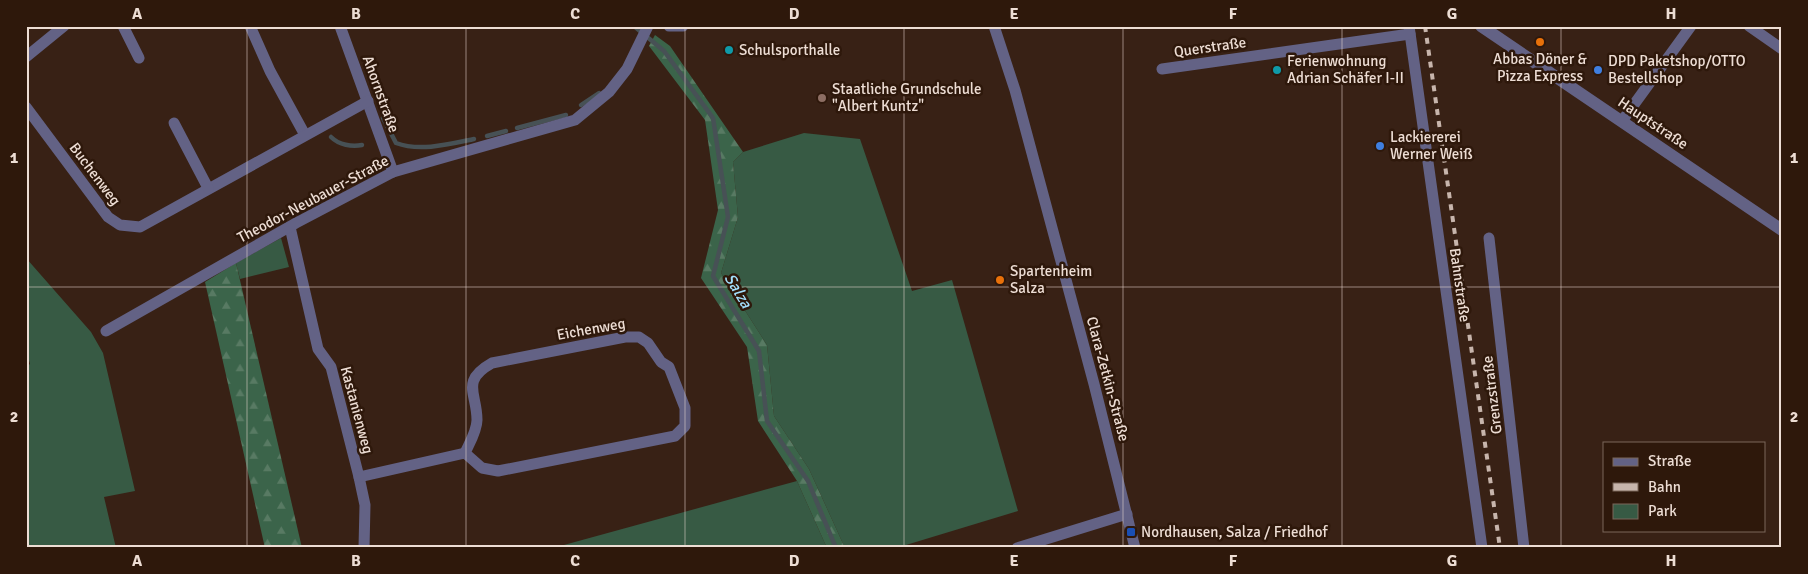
<svg xmlns="http://www.w3.org/2000/svg" width="1808" height="574" font-family="Signika,sans-serif">
<defs>
<pattern id="forest-firs" width="22" height="20" patternUnits="userSpaceOnUse" patternTransform="scale(1.25)"><rect width="22" height="20" fill="#3b644a"/><path d="M5 1l3.5 6h-7zM16 11l3.5 6h-7z" fill="#587a63"/></pattern>
</defs>
<rect width="100%" height="100%" fill="#382115"/>
<!-- green -->
<g fill="#375a44">
<polygon points="804,133 860,139 912,291 952,280 1018,511 906,545 906,548 845,548 809,469 774,416 767,345 721,273 738,217 733,162 743,152"/>
<polygon points="281,238 289,267 240,279 236,263"/>
<polygon points="26,258 91,332 103,353 135,491 104,497 116,548 26,548 26,367 30,364 26,350"/>
<polygon points="797,481 827,548 553,548"/>
</g>
<!-- forest -->
<g fill="url(#forest-firs)">
<polygon points="655,35 670,46 743,152 733,162 738,217 721,273 767,345 774,416 809,469 845,548 827,548 797,481 758,421 747,347 701,278 718,210 705,120 649,46"/>
<polygon points="236,263 302,548 265,548 205,282"/>
</g>
<g fill="none" stroke-linecap="round" stroke-linejoin="round">
<!-- stream -->
<g stroke="#475155" stroke-width="4.5">
<polyline points="634,26 664,51 713,118 728,217 713,276 759,351 767,421 808,481 836,548"/>
<polyline points="581,105 599,93"/>
<path d="M383,118L396,143C420,152 450,144 474,139"/>
<polyline points="517,128 566,115"/>
<polyline points="487,136 506,131"/>
<path d="M331,137C339,145 352,147 362,145"/>
</g>
<!-- minor -->
<g stroke="#636285" stroke-width="11">
<polyline points="123,26 139,58"/>
<polyline points="250,26 270,71 305,135"/>
<polyline points="340,26 393,172"/>
<polyline points="669,26 683,26"/>
<polyline points="994,26 1015,90 1094,384 1135,548"/>
<polyline points="1409,26 1482,548"/>
<polyline points="1749,26 1782,49"/>
<polyline points="26,57 64,26"/>
<polyline points="1162,69 1410,34"/>
<polyline points="26,107 108,217 120,225 140,227 368,101"/>
<polyline points="1622,121 1691,26"/>
<polyline points="174,123 208,188"/>
<polyline points="290,227 318,349 331,367 359,477 365,505 364,548"/>
<polyline points="1489,238 1524,548"/>
<polyline points="106,331 296,223 393,172 575,120 609,92 627,69 648,26"/>
<path d="M625,337H639L648,343L661,362L669,367L685,408V426L675,436L498,471L482,468L465,453C469,444 477,431 477,420C477,393 460,381 492,363Z"/>
<polyline points="359,477 465,453"/>
<polyline points="1017,548 1127,514"/>
</g>
<!-- tertiary -->
<polyline stroke="#636285" stroke-width="12" points="1481,26 1782,230"/>
<!-- rail -->
<polyline stroke="#c7b5ac" stroke-width="4" stroke-dasharray="6 6" stroke-linecap="butt" points="1425,26 1500,548"/>
</g>
<!-- grid -->
<path fill="none" stroke="#edddd4" stroke-width="1" stroke-opacity="0.55" d="M247,26V548M466,26V548M685,26V548M904,26V548M1123,26V548M1342,26V548M1561,26V548M26,287H1782"/>
<!-- markers -->
<g fill="#e8710a" stroke="#2e180b" stroke-width="2">
<circle cx="1540" cy="42" r="5"/>
<circle cx="1000" cy="280" r="5"/>
</g>
<g fill="#0f9aa8" stroke="#2e180b" stroke-width="2">
<circle cx="729" cy="50" r="5"/>
<circle cx="1277" cy="70" r="5"/>
</g>
<g fill="#3f7fe0" stroke="#2e180b" stroke-width="2">
<circle cx="1598" cy="70" r="5"/>
<circle cx="1380" cy="146" r="5"/>
</g>
<circle fill="#8d6e63" stroke="#2e180b" stroke-width="2" cx="822" cy="98" r="5"/>
<rect fill="#1a4fb4" stroke="#2e180b" stroke-width="2" x="1126" y="527" width="10" height="10" rx="2.5"/>
<g text-anchor="middle" dominant-baseline="central" stroke-width="5" stroke-linejoin="round" paint-order="stroke">
<!-- street labels -->
<g font-size="15" fill="#edddd4" stroke="#2e180b">
<text transform="translate(1210 47) rotate(-8)">Querstraße</text>
<text transform="translate(381 94) rotate(70)">Ahornstraße</text>
<text transform="translate(1653 123) rotate(34)">Hauptstraße</text>
<text transform="translate(95 174) rotate(53)">Buchenweg</text>
<text transform="translate(313 199) rotate(-28)">Theodor-Neubauer-Straße</text>
<text transform="translate(1460 285) rotate(82)">Bahnstraße</text>
<text transform="translate(591 329) rotate(-10)">Eichenweg</text>
<text transform="translate(1108 379) rotate(75)">Clara-Zetkin-Straße</text>
<text transform="translate(1492 395) rotate(-97)">Grenzstraße</text>
<text transform="translate(357 410) rotate(75)">Kastanienweg</text>
</g>
<!-- poi labels -->
<g font-size="15" fill="#edddd4" stroke="#2e180b" text-anchor="start">
<text x="739" y="50">Schulsporthalle</text>
<text x="1540" y="59" text-anchor="middle">Abbas Döner &amp;<tspan x="1540" dy="17">Pizza Express</tspan></text>
<text x="1287" y="61">Ferienwohnung<tspan x="1287" dy="17">Adrian Schäfer I-II</tspan></text>
<text x="1608" y="61">DPD Paketshop/OTTO<tspan x="1608" dy="17">Bestellshop</tspan></text>
<text x="832" y="89">Staatliche Grundschule<tspan x="832" dy="17">"Albert Kuntz"</tspan></text>
<text x="1390" y="137">Lackiererei<tspan x="1390" dy="17">Werner Weiß</tspan></text>
<text x="1010" y="271">Spartenheim<tspan x="1010" dy="17">Salza</tspan></text>
<text x="1141" y="532">Nordhausen, Salza / Friedhof</text>
</g>
<!-- water labels -->
<g font-size="16" font-style="italic" fill="#a3dffd" stroke="#2e180b">
<text transform="translate(738 291) rotate(59)">Salza</text>
</g>
</g>
<!-- border -->
<rect width="1808" height="574" fill="none" stroke="#2e180b" stroke-width="55"/>
<!-- legend -->
<rect x="1603" y="442" width="162" height="90" fill="#2e180b" stroke="#7a675b"/>
<rect x="1613" y="458" width="25" height="8" fill="#636285" stroke="#7a675b"/>
<text x="1648" y="466" font-size="15" fill="#edddd4">Straße</text>
<rect x="1613" y="483" width="25" height="8" fill="#c7b5ac" stroke="#7a675b"/>
<text x="1648" y="492" font-size="15" fill="#edddd4">Bahn</text>
<rect x="1613" y="504" width="25" height="15" fill="#375a44" stroke="#7a675b"/>
<text x="1648" y="516" font-size="15" fill="#edddd4">Park</text>
<rect x="28" y="28" width="1752" height="518" fill="none" stroke="#edddd4" stroke-width="2"/>
<g font-size="16" text-anchor="middle" font-weight="bold" fill="#edddd4">
<text x="137" y="19">A</text>
<text x="356" y="19">B</text>
<text x="575" y="19">C</text>
<text x="794" y="19">D</text>
<text x="1014" y="19">E</text>
<text x="1233" y="19">F</text>
<text x="1452" y="19">G</text>
<text x="1671" y="19">H</text>
<text x="14" y="163">1</text>
<text x="1794" y="163">1</text>
<text x="14" y="422">2</text>
<text x="1794" y="422">2</text>
<text x="137" y="566">A</text>
<text x="356" y="566">B</text>
<text x="575" y="566">C</text>
<text x="794" y="566">D</text>
<text x="1014" y="566">E</text>
<text x="1233" y="566">F</text>
<text x="1452" y="566">G</text>
<text x="1671" y="566">H</text>
</g>
</svg>
